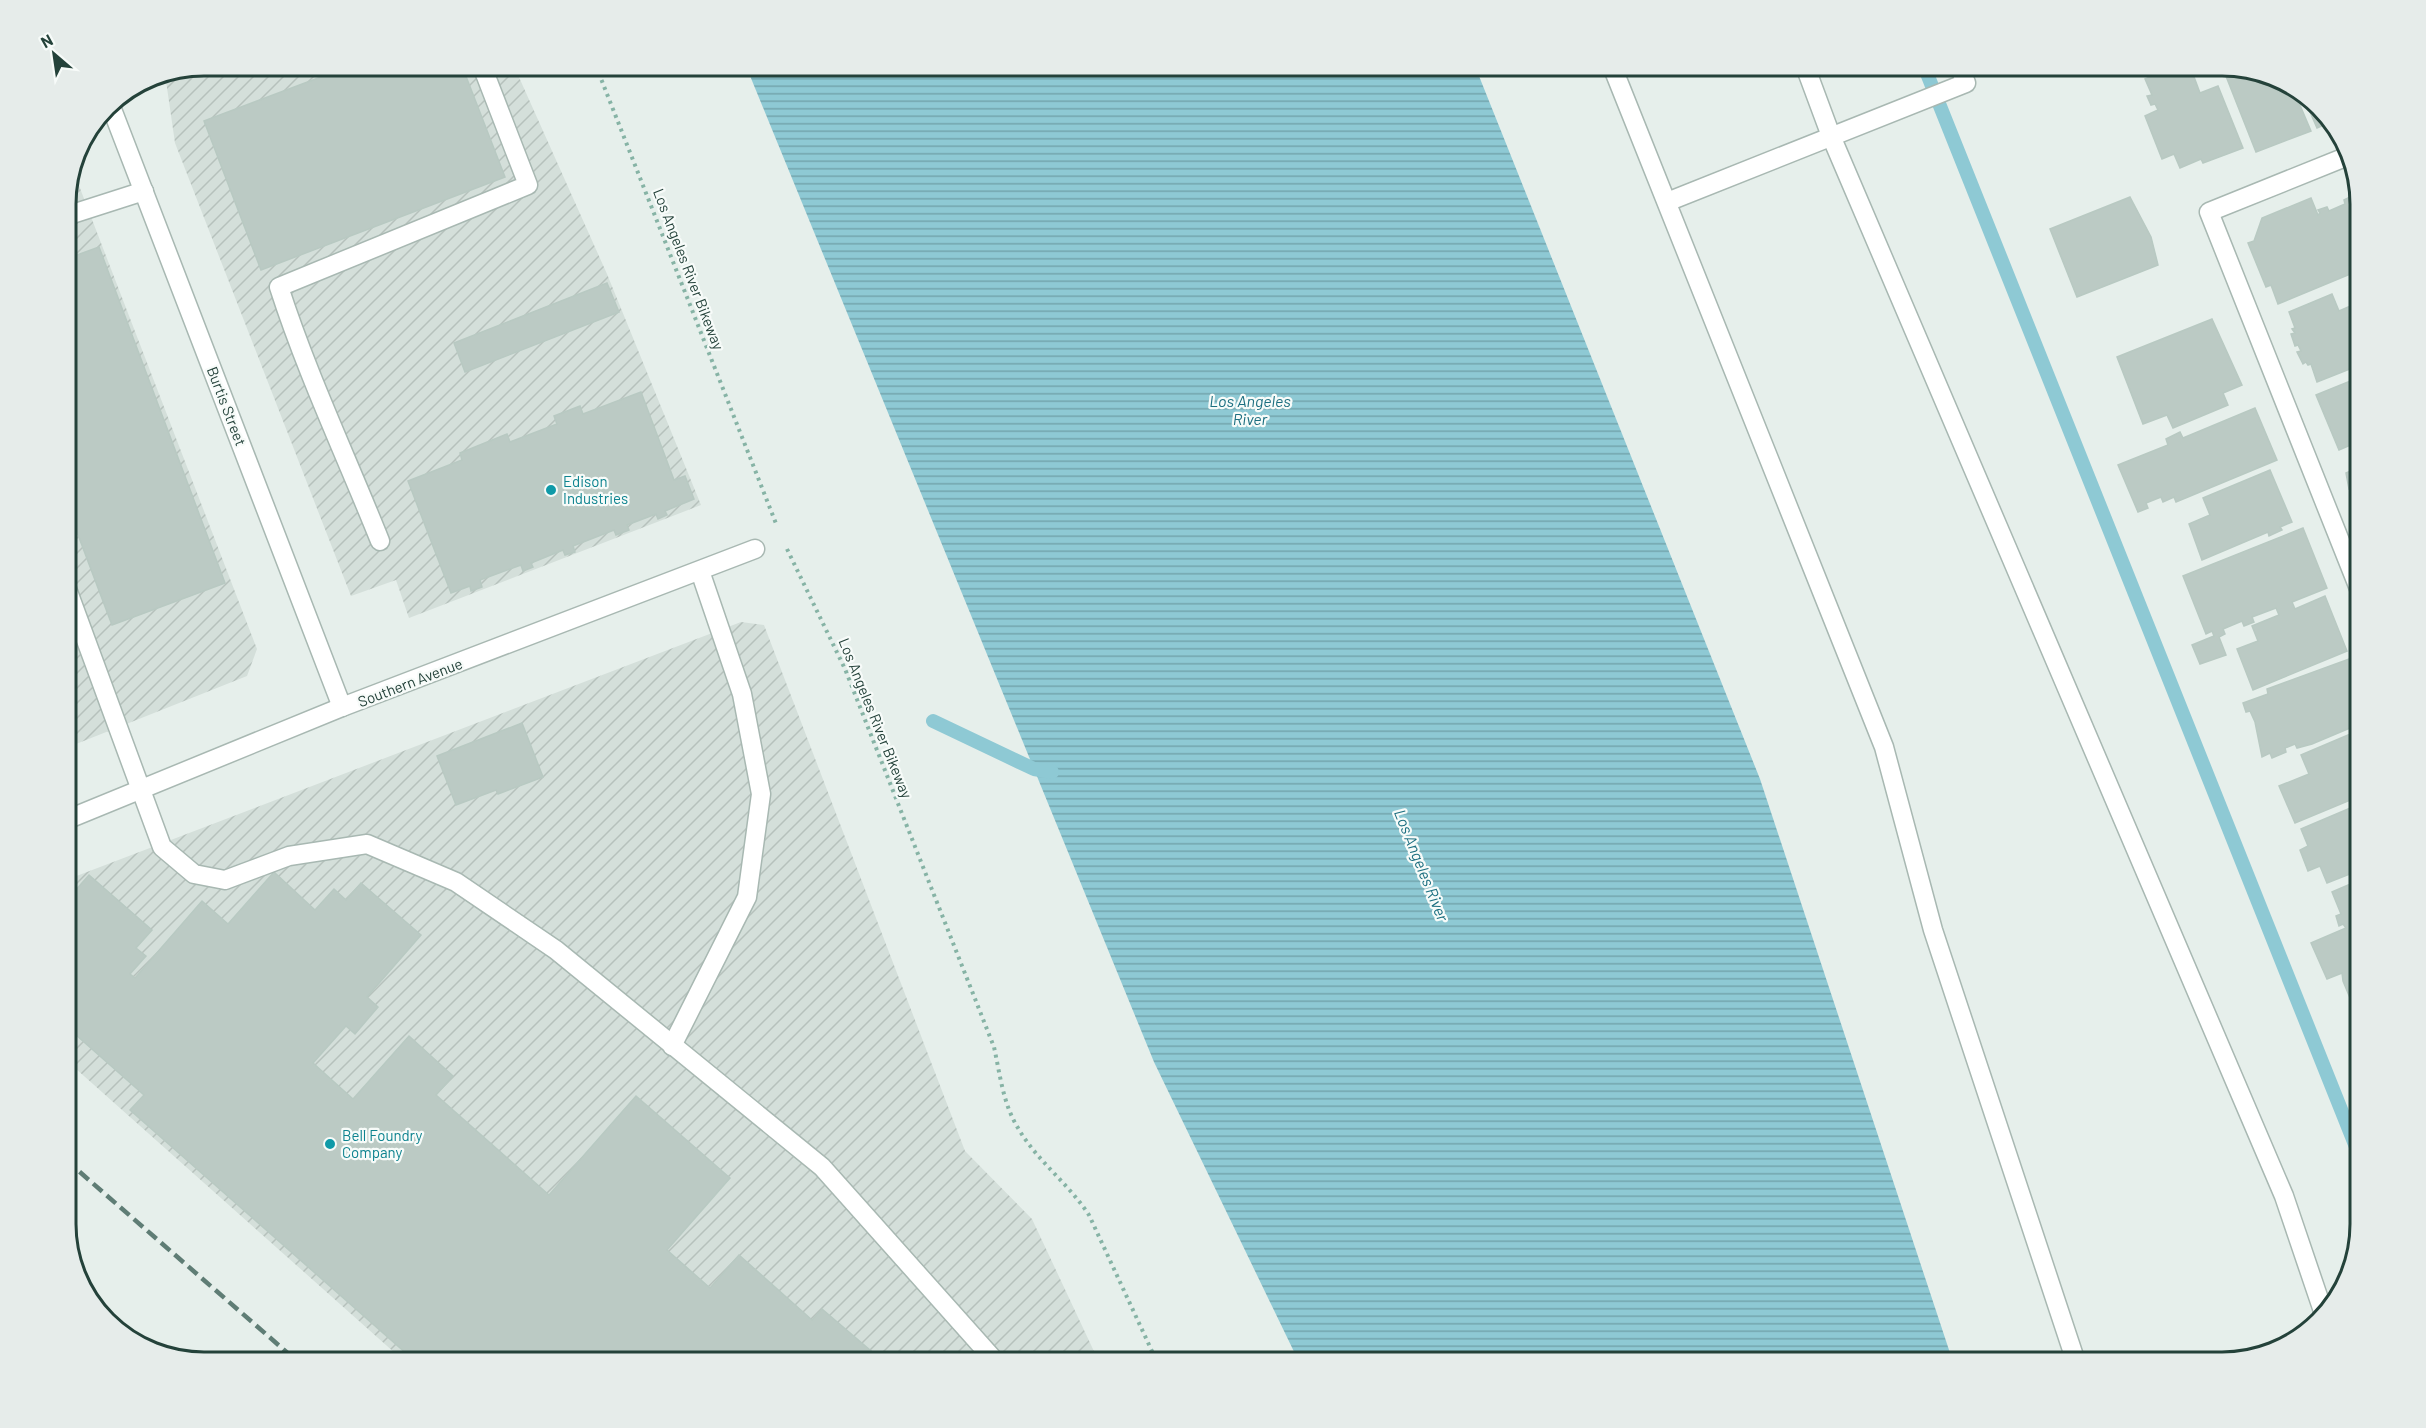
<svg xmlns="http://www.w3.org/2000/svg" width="2426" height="1428" font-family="Barlow,sans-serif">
<defs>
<pattern id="industrial-furrows" width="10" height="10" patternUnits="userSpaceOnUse" patternTransform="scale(1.5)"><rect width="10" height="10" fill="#d4dfda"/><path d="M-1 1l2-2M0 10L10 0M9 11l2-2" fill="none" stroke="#b6c1bc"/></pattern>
<pattern id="water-rules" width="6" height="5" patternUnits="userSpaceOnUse" patternTransform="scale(1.5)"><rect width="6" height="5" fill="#8ec9d4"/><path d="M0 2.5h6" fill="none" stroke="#74a5ad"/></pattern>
</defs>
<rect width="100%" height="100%" fill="#e6efeb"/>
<!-- industrial -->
<g fill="url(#industrial-furrows)">
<polygon points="204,66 514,66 607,274 701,505 409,618 396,580 351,596 175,143 165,74"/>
<polygon points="73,170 257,649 247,676 66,748 66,195"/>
<polygon points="741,622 764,625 965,1151 1032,1219 1099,1362 405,1362 66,1060 66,880"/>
</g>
<!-- water -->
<polygon fill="url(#water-rules)" points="746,66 1475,66 1760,779 1953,1362 1299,1362 1154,1062"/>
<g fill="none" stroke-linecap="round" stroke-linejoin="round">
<!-- stream -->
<g stroke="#8ec9d4" stroke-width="14">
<polyline points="1924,66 2360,1157"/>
<polyline points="933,721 1034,769 1052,772"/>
</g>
</g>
<!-- building -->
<g fill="#bbcac4" stroke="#b8c9c2" stroke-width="1.5">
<polygon points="350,66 462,66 505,177 261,270 204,121"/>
<polygon points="2177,66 2190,66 2200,93 2218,86 2243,148 2203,163 2201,159 2180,168 2174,154 2162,159 2145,116 2158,110 2155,104 2151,105 2147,96 2152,95 2145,79"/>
<polygon points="2222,66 2291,84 2311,131 2256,152"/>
<polygon points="2304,98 2329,123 2317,128"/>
<polygon points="2352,196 2360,215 2360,270 2278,304 2271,285 2266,287 2248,243 2254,241 2262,218 2311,198 2318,215 2320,213 2318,210 2327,207 2329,211 2345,204 2344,200"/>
<polygon points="2130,197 2151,237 2158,265 2077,297 2050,229"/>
<polygon points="99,247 225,583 112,625 66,503 66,259"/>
<polygon points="607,283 619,312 465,372 454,343"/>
<polygon points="2332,294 2339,311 2360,302 2360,365 2317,382 2311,364 2308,365 2306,362 2303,364 2297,352 2301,351 2298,345 2295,346 2291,334 2295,333 2292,329 2295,328 2289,312"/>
<polygon points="2212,319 2242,385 2223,393 2228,405 2173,428 2167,415 2143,424 2117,357"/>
<polygon points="2360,377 2360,441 2339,450 2316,395"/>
<polygon points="641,392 674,480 685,476 694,499 665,511 667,515 658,519 656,514 627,525 629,530 616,535 614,530 573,546 575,552 565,555 563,550 531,563 533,567 523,571 521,565 480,580 482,587 471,591 470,586 451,593 408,481 462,460 460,453 507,434 510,442 557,424 554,416 580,406 583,414"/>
<polygon points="2255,408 2277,460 2176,502 2174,497 2163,502 2161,497 2146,503 2148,508 2138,512 2118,465 2168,445 2166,439 2180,432 2183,438"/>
<polygon points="2360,467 2360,498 2358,494 2355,495 2351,488 2349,489 2346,473"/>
<polygon points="2270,470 2292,522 2280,527 2282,530 2269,536 2268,532 2202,560 2189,524 2210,515 2203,498"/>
<polygon points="2303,528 2327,588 2292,602 2295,609 2325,596 2347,651 2253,690 2237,649 2258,641 2252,626 2279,615 2276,608 2252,617 2254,622 2244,626 2242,621 2223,629 2225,634 2219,637 2226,655 2200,664 2192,645 2214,636 2212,631 2206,634 2183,576"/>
<polygon points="2352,658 2360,677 2360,719 2355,721 2357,725 2312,744 2297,748 2295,744 2285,748 2286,752 2272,758 2270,753 2262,757 2255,722 2250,711 2246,712 2243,703 2268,694 2267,689"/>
<polygon points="522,723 543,777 498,794 496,790 456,805 437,756"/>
<polygon points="2360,730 2360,796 2295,823 2279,786 2309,774 2301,755"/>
<polygon points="2360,804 2360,870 2327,883 2320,866 2308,871 2300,850 2308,846 2301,829"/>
<polygon points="274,872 315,910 334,889 346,900 361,883 421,935 367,997 378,1007 355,1034 346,1026 313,1063 353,1099 409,1036 453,1076 436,1095 549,1195 636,1096 730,1178 667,1250 710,1288 739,1255 812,1320 822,1309 884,1362 416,1362 130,1110 144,1095 76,1035 66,1046 66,901 89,875 152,930 136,948 146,956 130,974 135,978 202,901 228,924"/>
<polygon points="2360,880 2360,942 2352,946 2356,956 2360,954 2358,1017 2343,981 2342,973 2327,979 2311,943 2346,928 2343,924 2339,926 2336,916 2341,914 2332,892"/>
</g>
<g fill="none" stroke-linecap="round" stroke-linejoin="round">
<!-- service casing -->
<g stroke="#a8b8b2" stroke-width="21">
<g id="service">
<polyline points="1612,66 1884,747 1933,930 2076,1362"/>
<polyline points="1805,66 1831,136 2284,1196 2323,1311"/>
<polyline points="2348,156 2209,212 2360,591"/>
<polyline points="1667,202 1966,83 1959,66"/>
<polyline points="66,216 144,191"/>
<path d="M380,541C346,456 307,374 279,287L528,185L482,66"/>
<polyline points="66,586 162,847 194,874 225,880 289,856 367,844 456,882 556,950 822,1167 996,1362"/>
<polyline points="672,1046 747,897 761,794 742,694 700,571"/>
</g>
</g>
<!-- minor casing -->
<g stroke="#a8b8b2" stroke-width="21">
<g id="minor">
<polyline points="110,104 342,707"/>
<polyline points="66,820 342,707 755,549"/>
</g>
</g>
<!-- path -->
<g stroke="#86b3a5" stroke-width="4" stroke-dasharray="3 4.5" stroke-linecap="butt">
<polyline points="596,66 777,526"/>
<path d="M787,549L845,669L994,1047C1000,1074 1003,1104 1018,1128C1037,1161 1068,1183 1089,1215L1157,1362"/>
</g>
<!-- service -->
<use href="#service" stroke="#fff" stroke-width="18"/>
<!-- minor -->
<use href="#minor" stroke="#fff" stroke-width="18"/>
<!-- rail -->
<polyline stroke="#5f7d75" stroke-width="4.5" stroke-dasharray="12 6" stroke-linecap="butt" points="66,1160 298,1362"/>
</g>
<!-- markers -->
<g fill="#0f9aa8" stroke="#f7fbf9" stroke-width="2">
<circle cx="551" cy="490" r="6"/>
<circle cx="330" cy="1144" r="6"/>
</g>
<g text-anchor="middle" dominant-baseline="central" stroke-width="4.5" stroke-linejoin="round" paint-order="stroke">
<!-- street labels -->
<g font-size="15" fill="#24423a" stroke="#f7fbf9">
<text transform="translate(689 269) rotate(69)">Los Angeles River Bikeway</text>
<text transform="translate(227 406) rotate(69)">Burtis Street</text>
<text transform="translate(410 682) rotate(-21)">Southern Avenue</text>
<text transform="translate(876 718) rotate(68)">Los Angeles River Bikeway</text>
</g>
<!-- culture labels -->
<g font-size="15" fill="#0d838f" stroke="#f7fbf9" text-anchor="start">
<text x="563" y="481">Edison<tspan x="563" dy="17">Industries</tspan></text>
<text x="342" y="1135">Bell Foundry<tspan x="342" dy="17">Company</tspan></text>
</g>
<!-- water labels -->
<g font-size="16" font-style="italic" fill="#1c6f80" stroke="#f7fbf9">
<text x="1250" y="400">Los Angeles<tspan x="1250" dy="18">River</tspan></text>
<text transform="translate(1422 865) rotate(68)">Los Angeles River</text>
</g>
</g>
<!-- crop -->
<path d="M0 0H2426V1428H0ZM204 76H2222A128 128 0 0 1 2350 204V1224A128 128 0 0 1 2222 1352H204A128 128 0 0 1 76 1224V204A128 128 0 0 1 204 76Z" fill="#e6ecea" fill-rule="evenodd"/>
<path fill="none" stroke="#24423a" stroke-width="3" d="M204 76H2222A128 128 0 0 1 2350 204V1224A128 128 0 0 1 2222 1352H204A128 128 0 0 1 76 1224V204A128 128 0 0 1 204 76Z"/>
<!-- north arrow -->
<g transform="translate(54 54) rotate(331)" stroke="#f7fbf9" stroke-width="4.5" paint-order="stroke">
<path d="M0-4.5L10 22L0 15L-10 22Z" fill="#24423a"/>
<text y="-9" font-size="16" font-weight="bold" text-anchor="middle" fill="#24423a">N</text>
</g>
</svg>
